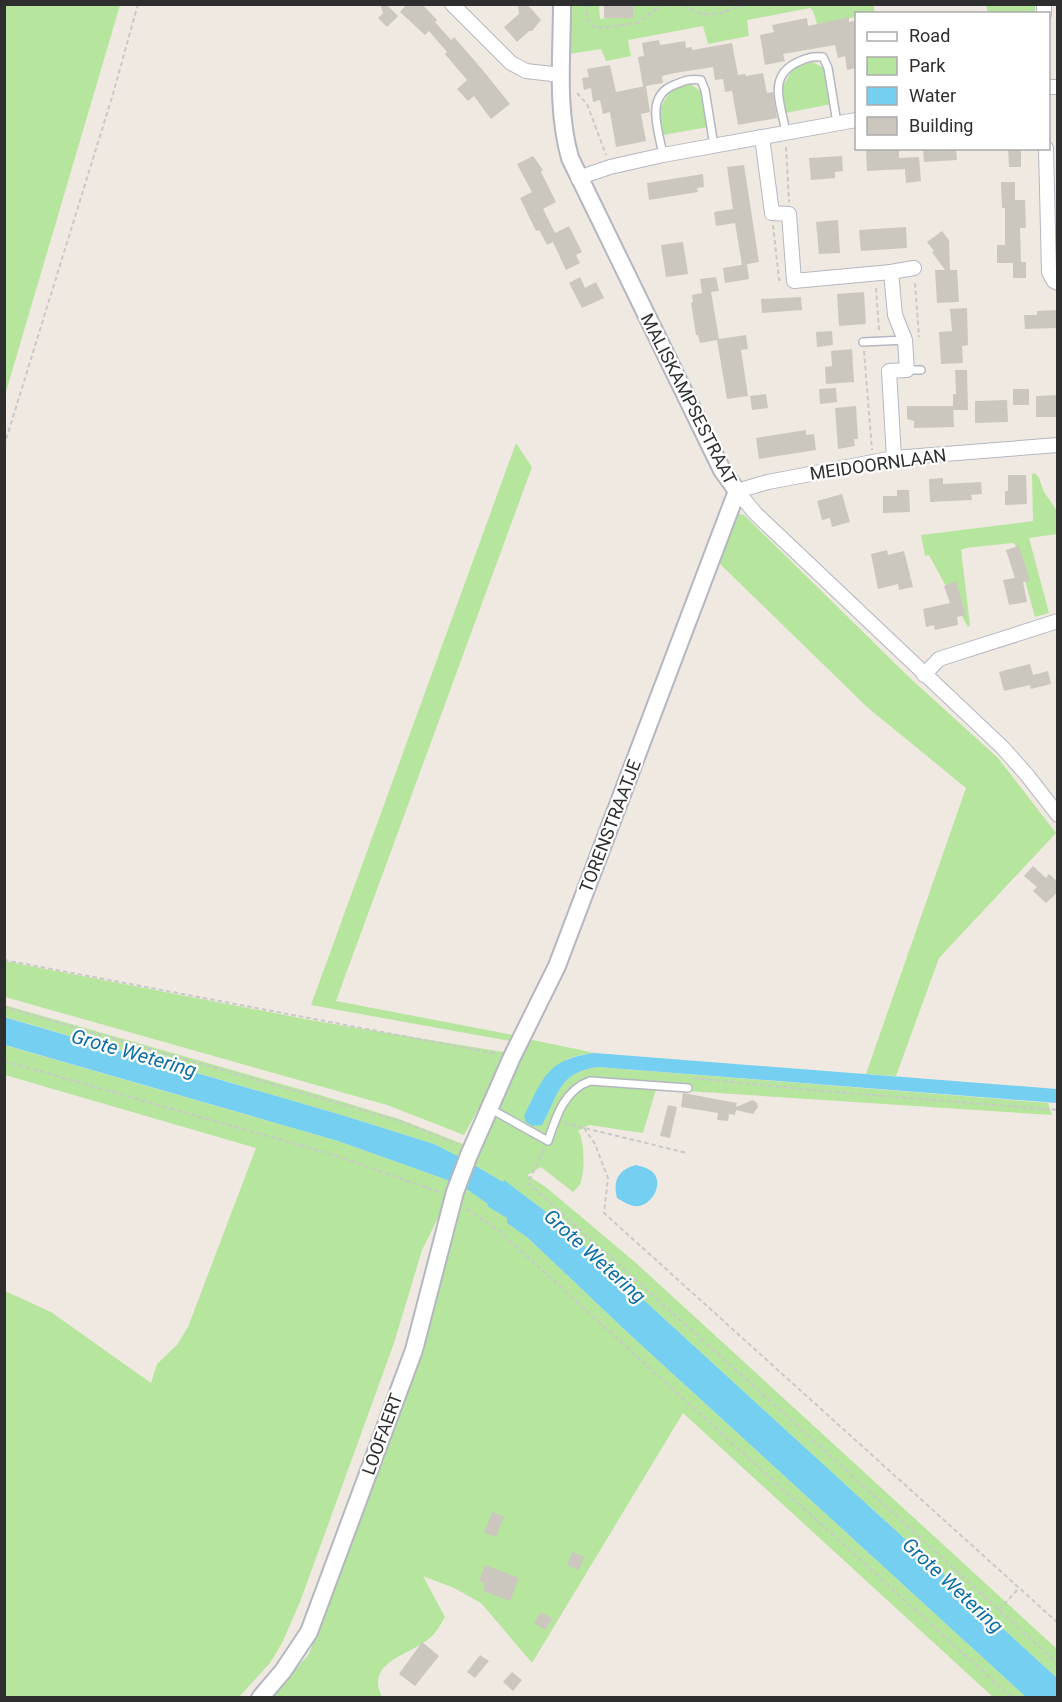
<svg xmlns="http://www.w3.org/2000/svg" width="1062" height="1702" font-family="Roboto,sans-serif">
<rect width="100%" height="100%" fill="#efe9e1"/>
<!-- green -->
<g fill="#b6e59e">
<polygon points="5,4 120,5 5,395 4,5"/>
<polygon points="633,4 873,4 875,13 856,14 856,17 817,24 813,11 810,8 747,20 749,36 708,44 703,26 628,40 631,56 606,61 601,49 569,54 570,5 599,5 600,19 627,16"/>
<polygon points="986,5 1035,5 1035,13 988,13"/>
<polygon points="813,62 825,69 831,104 786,113 782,88 794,67"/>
<polygon points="690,84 702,92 708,127 663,135 659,110 671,90"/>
<polygon points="516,443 532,467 336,1001 508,1034 518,1036 515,1042 311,1005"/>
<polygon points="1035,473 1039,478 1044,492 1057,511 1057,534 1029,538 1049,613 1035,617 1015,544 1012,543 966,548 961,550 970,625 968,627 929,555 925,556 921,535 1033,521 1032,474"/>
<polygon points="735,513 744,515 911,679 998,758 1056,833 939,958 896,1076 866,1074 966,788 867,707 716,560"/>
<polygon points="4,961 321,1022 509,1053 464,1135 387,1105 5,997"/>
<polygon points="4,1005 320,1095 399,1119 463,1144 458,1157 434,1144 345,1116 5,1017"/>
<path d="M528,1039L595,1053L580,1055L567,1059L542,1125C559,1095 558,1072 598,1067L1048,1103L1052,1115L656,1089L643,1133L589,1125L578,1131C585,1140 585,1173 580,1184C578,1187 576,1189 573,1192L541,1167L527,1175L547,1188L636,1263L1057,1649V1678L553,1217L505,1181L503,1182L471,1163Z"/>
<polygon points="4,1045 338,1141 450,1181 443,1208 422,1250 394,1343 300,1602 282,1643 270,1663 239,1697 5,1697 5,1291 51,1312 151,1383 157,1364 177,1345 188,1327 256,1148 5,1075"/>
<path d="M465,1188L488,1204L487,1206L508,1218L507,1223L528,1238L627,1332L1026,1697H993L683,1413L532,1663L481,1603L454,1588L423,1576L445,1617C441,1623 437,1632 431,1637C412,1655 364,1661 382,1697L271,1698L309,1654L350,1540Z"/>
</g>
<!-- water -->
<g fill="#75cff0">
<polygon points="4,1017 345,1116 434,1144 471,1163 503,1182 504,1180 553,1217 1057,1678 1057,1697 1026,1697 627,1332 528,1238 507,1223 507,1218 487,1206 488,1204 465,1188 450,1181 338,1141 5,1045"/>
<path d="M595,1053L1057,1089V1103L598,1067C558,1072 559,1095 542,1125L533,1126L526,1122L524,1116C544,1077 547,1059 595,1053Z"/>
<path d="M636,1165C643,1167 653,1169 656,1177C661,1188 651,1204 639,1206C631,1207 624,1202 617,1198C613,1180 618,1170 636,1165Z"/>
</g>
<!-- building -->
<g fill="#cbc7bf">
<polygon points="380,4 386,4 398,16 387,27 378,18 383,13"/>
<polygon points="407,4 422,4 437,20 435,22 451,40 454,37 481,68 510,104 491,119 474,96 468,101 457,89 467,80 445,54 447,52 429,31 425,35 400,12"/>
<polygon points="518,4 527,4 541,20 532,31 529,31 517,42 504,27 519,14"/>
<rect x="604" y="4" width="29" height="14"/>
<polygon points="849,17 849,22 854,21 856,31 856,68 847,70 845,56 838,58 835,45 783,54 785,61 765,65 760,35 774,32 772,25 807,18 808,26"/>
<polygon points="659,40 660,45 685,41 686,48 692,47 692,50 732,43 738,75 745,74 746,76 763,73 767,93 773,92 777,118 738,125 732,91 725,92 723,79 715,80 713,67 675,73 662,76 663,83 646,86 650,112 641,114 646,141 616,147 610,112 603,114 600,100 593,102 591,88 584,90 582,78 589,77 587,69 610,65 616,92 645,86 643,87 638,57 644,56 642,43"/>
<polygon points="899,148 899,158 919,157 921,181 906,183 905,169 867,171 866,150"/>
<polygon points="923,148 956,148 957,160 924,162"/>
<polygon points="1008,148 1021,148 1021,167 1009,167"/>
<polygon points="533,156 543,170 541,172 556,202 543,209 555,233 569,226 582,252 576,255 580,263 566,270 553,242 547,245 539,230 536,231 520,198 532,192 517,164"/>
<polygon points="842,156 843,171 835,172 835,178 811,180 809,158"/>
<polygon points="744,165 759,262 742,265 735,223 716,226 714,212 733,209 727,167"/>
<polygon points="703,174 704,187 697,188 698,192 649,200 647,183"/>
<polygon points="1001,182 1015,182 1015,200 1025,200 1026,228 1020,228 1021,262 1026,262 1026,278 1013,278 1013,263 997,263 997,245 1005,245 1005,208 1002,208"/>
<polygon points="838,220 840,253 819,254 816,222"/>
<polygon points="906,227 907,248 861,251 859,230"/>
<polygon points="942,231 949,240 950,270 957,270 959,302 937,303 935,270 945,270 932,252 934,251 927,242"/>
<polygon points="683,242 688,274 666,277 661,245"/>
<polygon points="747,264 749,279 725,283 723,268"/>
<polygon points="580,277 585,288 596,282 604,298 582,308 569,283"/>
<polygon points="716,277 719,291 711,292 719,339 746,335 748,349 741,350 748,396 727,399 717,340 700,343 698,335 696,335 691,303 693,302 692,295 702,293 700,279"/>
<polygon points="864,292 866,324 839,326 837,294"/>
<polygon points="801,297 802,310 762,313 761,299"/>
<polygon points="967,308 968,345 962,346 963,363 941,364 939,332 952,331 950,309"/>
<polygon points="1058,310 1058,328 1025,329 1024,315 1037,315 1037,311"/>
<polygon points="832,331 833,345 817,347 816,332"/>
<polygon points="852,349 854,382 826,384 825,367 832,366 831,351"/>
<polygon points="955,370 967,370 968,410 953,410 953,394 956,394"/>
<polygon points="836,388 837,402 820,404 819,389"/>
<rect x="1013" y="389" width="16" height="16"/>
<polygon points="766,394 768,408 752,410 750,396"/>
<polygon points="1058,395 1058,417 1036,417 1036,396"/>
<polygon points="1007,400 1008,422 975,423 975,401"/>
<polygon points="856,406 858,439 854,439 855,446 838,449 835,408"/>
<polygon points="907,406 953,406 954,427 914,428 914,421 907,419"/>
<polygon points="806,430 806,435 814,434 816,450 759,459 756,438"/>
<polygon points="1008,475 1026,475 1027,504 1005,505 1005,491 1008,491"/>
<polygon points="943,478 943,484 981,482 982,494 971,495 972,500 930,502 929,479"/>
<polygon points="897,490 909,490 910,512 883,513 883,496 897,496"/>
<polygon points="842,494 850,522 832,527 830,518 822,520 817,501"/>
<polygon points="1019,546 1030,581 1023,582 1027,602 1009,605 1003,580 1015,578 1006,550"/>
<polygon points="887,550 888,555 904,551 913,587 899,590 898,584 878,589 871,554"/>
<polygon points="956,581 966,615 957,617 958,625 935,630 934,625 926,627 923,609 950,603 944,586"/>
<polygon points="1030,664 1033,675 1048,671 1051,684 1031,689 1030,685 1004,691 999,672"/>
<polygon points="1033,866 1046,878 1049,874 1058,882 1058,892 1046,903 1033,891 1037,887 1024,876"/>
<polygon points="683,1093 737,1103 736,1107 753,1100 757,1103 758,1107 753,1114 736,1110 735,1115 729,1114 728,1121 717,1120 718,1113 681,1107"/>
<polygon points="668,1105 677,1107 670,1138 660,1136"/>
<polygon points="492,1512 504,1517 496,1537 484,1532"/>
<polygon points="572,1552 584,1557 579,1570 567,1565"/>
<polygon points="485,1565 519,1578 510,1601 483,1591 485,1584 479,1581"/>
<polygon points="541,1612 553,1619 545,1630 534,1623"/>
<polygon points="422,1642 439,1656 415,1686 399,1674"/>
<polygon points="480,1655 489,1661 475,1678 467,1672"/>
<polygon points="512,1672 522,1680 513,1691 503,1682"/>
</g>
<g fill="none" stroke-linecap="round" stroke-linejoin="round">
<!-- service casing -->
<g stroke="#b4b7c1" stroke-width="10">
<g id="service">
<path d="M786,132C781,104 766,75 800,61C809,57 814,56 823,57L828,68L837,123"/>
<path d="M663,155C659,131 644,97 674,85C684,81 690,78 701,80L705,90L714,146"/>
<polyline points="863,342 905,340"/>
<polyline points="907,370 921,370"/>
<path d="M489,1108L548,1141C556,1117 564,1090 590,1081L688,1088"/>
</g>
</g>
<!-- minor casing -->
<g stroke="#b4b7c1" stroke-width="16">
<g id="minor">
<polyline points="452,4 511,63 526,71 561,75"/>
<polyline points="1044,4 1044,14"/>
<polyline points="1048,87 1058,87"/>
<polyline points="762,137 772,213 789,214 794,281 891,272 914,268"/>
<polyline points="1046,148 1049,272 1054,281 1058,283"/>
<polyline points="578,178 610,167 663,155 856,120"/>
<polyline points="891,272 895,315 905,340 907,370 889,371 894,458"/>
<polyline points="1058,445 894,458 768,482 737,491 755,513 1003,748 1027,775 1058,815"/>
<polyline points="924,675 939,659 1058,621"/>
</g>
</g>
<!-- tertiary casing -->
<g stroke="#b4b7c1" stroke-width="20">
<path id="tertiary" d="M260,1698L283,1671L309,1632L414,1350L455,1192L469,1155L512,1057L557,966L737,491L722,470L570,158C556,108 562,56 562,4"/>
</g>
<!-- path -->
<g stroke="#c9c9c9" stroke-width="2" stroke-dasharray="4.5 3" stroke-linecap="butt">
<polyline points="587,4 587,20 592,26 600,28 638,23 663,4"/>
<path d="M684,4C704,22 723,13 745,4"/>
<polyline points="577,93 587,104 606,155"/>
<polyline points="786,147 789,202"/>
<polyline points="773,225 779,280 781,280"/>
<polyline points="915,283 919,337"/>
<polyline points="876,288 879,330"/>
<polyline points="864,351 872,450"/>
<polyline points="4,446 113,94 138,4"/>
<polyline points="4,960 498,1054"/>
<polyline points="4,1007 403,1122 458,1144"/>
<polyline points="4,1061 334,1155 439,1192"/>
<polyline points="693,1078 823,1091 1058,1110"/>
<polyline points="564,1123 687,1153"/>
<polyline points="584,1128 595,1144 608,1178 604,1213 1058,1623"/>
<polyline points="544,1149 528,1183 779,1409 1058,1664"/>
<polyline points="467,1209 498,1230 1012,1698"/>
<polyline points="999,1610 1018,1589"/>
</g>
<!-- service -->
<use href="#service" stroke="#fff" stroke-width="7"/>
<!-- minor -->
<use href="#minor" stroke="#fff" stroke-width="14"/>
<!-- tertiary -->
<use href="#tertiary" stroke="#fff" stroke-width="16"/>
</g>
<g text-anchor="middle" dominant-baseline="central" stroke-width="4.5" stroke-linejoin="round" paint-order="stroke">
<!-- street labels -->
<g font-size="18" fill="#2e2e2e" stroke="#fff">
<text transform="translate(689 399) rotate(63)">MALISKAMPSESTRAAT</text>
<text transform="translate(878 464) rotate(-8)">MEIDOORNLAAN</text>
<text transform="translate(610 826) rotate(-69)">TORENSTRAATJE</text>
<text transform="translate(382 1434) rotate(-70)">LOOFAERT</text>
</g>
<!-- water labels -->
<g font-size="20" font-style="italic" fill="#0d6fa3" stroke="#fff">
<text transform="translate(134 1053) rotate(16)">Grote Wetering</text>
<text transform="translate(595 1256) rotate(42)">Grote Wetering</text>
<text transform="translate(953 1585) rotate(43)">Grote Wetering</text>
</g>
</g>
<!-- border -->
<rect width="1062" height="1702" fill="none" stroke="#2e2e2e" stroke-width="12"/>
<!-- legend -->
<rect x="855" y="12" width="195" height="138" fill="#ffffff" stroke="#ababab" stroke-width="1.5"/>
<rect x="867" y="32" width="30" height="9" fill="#ffffff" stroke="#ababab" stroke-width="1.5"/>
<text x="909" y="42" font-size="18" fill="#2e2e2e">Road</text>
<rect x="867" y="57" width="30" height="18" fill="#b6e59e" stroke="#ababab" stroke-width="1.5"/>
<text x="909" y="72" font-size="18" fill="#2e2e2e">Park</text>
<rect x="867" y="87" width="30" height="18" fill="#75cff0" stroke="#ababab" stroke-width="1.5"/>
<text x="909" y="102" font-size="18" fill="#2e2e2e">Water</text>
<rect x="867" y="117" width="30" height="18" fill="#cbc7bf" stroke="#ababab" stroke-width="1.5"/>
<text x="909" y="132" font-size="18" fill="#2e2e2e">Building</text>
</svg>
